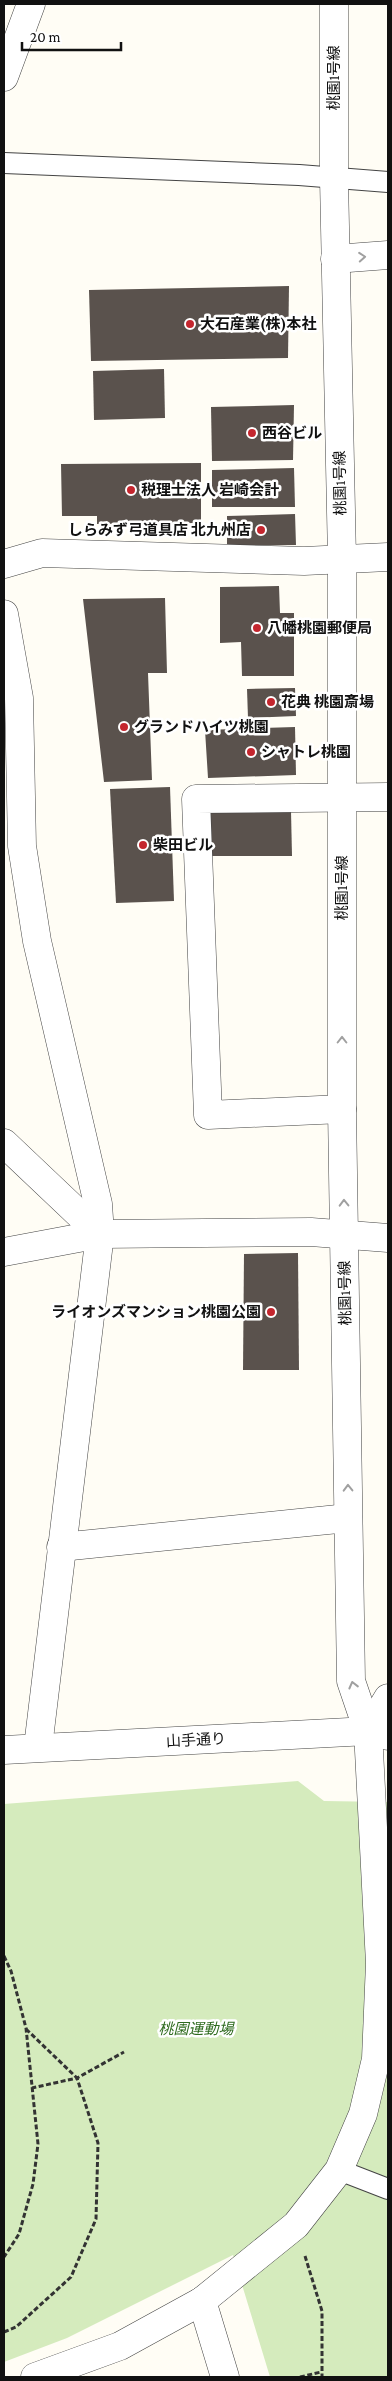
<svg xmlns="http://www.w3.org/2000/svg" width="392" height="2381" font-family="'Crimson Pro','Noto Sans JP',serif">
<rect width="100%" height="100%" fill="#fffdf5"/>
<!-- park -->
<polygon fill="#d5ebbd" points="298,1781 324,1801 388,1802 388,2377 270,2377 233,2255 67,2338 4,2362 4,1804"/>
<!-- building -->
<g fill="#5a524d">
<polygon points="289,286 288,358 91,361 89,290"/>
<polygon points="164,369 165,418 94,420 93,371"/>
<polygon points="294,405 293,460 212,461 211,407"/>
<polygon points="201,463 201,523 97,524 97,516 62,516 61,464"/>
<polygon points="294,468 295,507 212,507 212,470"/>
<polygon points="295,514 296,545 227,546 227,516"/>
<polygon points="279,586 280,613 294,613 294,676 242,676 241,642 220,643 220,587"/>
<polygon points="165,598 167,673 148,673 152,780 104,782 83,599"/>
<polygon points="295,688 296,716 248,718 247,689"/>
<polygon points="295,727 296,775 208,778 205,730"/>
<polygon points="170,787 174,901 116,903 110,789"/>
<polygon points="291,811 292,856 211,856 209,812"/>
<polygon points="298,1253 299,1370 243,1370 244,1254"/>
</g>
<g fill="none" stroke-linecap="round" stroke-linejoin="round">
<!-- service casing -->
<g stroke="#444" stroke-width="22">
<g id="service">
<polyline points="4,163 299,175 388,182"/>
<polyline points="339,2170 388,2189"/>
</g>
</g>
<!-- minor casing -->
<g stroke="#444" stroke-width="29">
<g id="minor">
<polyline points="4,77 31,4"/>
<polyline points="335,259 388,255"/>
<polyline points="4,564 42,553 304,561 388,557"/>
<polyline points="4,614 19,698 22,846 37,941 98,1204 100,1234"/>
<polyline points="342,1109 208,1115 196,799 388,797"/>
<polyline points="4,1143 100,1234 38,1747"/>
<polyline points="4,1252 100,1234 311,1232 388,1238"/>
<polyline points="61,1547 348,1518"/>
<polyline points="202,2301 225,2377"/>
<polyline points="35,2377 120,2346 202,2301 296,2225 339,2170 363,2114 376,2059 380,1963 368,1731"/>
</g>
</g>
<!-- tertiary casing -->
<g stroke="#444" stroke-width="29">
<g id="tertiary">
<polyline points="334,4 334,179 342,559 342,1109 351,1681 368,1731"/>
<polyline points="368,1731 388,1698"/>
<polyline points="4,1750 368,1731 388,1736"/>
</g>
</g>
<!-- path -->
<g stroke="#333" stroke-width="3" stroke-dasharray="5 2.5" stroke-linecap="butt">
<polyline points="4,1956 11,1971 26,2028 38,2144 33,2184 19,2234 4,2257"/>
<polyline points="26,2029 77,2078 32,2088"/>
<polyline points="305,2256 322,2311 322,2377"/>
<polyline points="4,2332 16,2327 71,2277 96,2219 98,2143 77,2078 124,2052"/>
<polyline points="300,2377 321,2372"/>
</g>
<!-- service -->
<use href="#service" stroke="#fff" stroke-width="20"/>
<!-- minor -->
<use href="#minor" stroke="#fff" stroke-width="28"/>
<!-- tertiary -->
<use href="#tertiary" stroke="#fff" stroke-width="28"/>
</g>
<!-- one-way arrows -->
<defs><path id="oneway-chevron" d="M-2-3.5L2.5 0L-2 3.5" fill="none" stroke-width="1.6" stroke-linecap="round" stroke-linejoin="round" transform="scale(1.25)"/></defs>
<g stroke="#a0a0a0">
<use href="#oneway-chevron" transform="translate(362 257) rotate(-4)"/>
<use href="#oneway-chevron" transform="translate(342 1040) rotate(-90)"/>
<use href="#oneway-chevron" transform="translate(344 1203) rotate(-91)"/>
<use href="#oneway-chevron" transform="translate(348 1488) rotate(-91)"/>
<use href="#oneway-chevron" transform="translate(353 1685) rotate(-104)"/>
</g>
<!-- markers -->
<g fill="#c4262e" stroke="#fff" stroke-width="2">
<circle cx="190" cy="324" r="5"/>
<circle cx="252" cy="433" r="5"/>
<circle cx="131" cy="490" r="5"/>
<circle cx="261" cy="530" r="5"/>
<circle cx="257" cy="628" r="5"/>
<circle cx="271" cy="702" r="5"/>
<circle cx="124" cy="727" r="5"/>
<circle cx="251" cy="752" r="5"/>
<circle cx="143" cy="845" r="5"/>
<circle cx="271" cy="1312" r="5"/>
</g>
<g text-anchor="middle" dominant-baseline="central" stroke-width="5" stroke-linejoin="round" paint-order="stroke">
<!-- street labels -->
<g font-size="15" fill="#111" stroke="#fff">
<text transform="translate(334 78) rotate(-90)">桃園1号線</text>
<text transform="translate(340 483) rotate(-91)">桃園1号線</text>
<text transform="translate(342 888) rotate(-90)">桃園1号線</text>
<text transform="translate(345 1293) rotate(-91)">桃園1号線</text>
<text transform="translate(196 1740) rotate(-3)">山手通り</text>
</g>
<!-- poi labels -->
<g font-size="15" font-weight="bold" fill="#111" stroke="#fff" text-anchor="start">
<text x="200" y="324">大石産業(株)本社</text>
<text x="262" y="433">西谷ビル</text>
<text x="141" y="490">税理士法人 岩崎会計</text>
<text x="251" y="530" text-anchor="end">しらみず弓道具店 北九州店</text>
<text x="267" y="628">八幡桃園郵便局</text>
<text x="281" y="702">花典 桃園斎場</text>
<text x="134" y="727">グランドハイツ桃園</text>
<text x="261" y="752">シャトレ桃園</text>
<text x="153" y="845">柴田ビル</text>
<text x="261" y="1312" text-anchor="end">ライオンズマンション桃園公園</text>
</g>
<!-- park labels -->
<g font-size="15" font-style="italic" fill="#2f6b1f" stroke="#fff">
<text x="196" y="2029">桃園運動場</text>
</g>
</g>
<!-- border -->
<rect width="392" height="2381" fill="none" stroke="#111111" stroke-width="10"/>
<!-- scale -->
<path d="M22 42v8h99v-8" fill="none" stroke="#111111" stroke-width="2.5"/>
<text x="30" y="42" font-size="15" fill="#111111" stroke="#ffffff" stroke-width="4" paint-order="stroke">20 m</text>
</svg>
